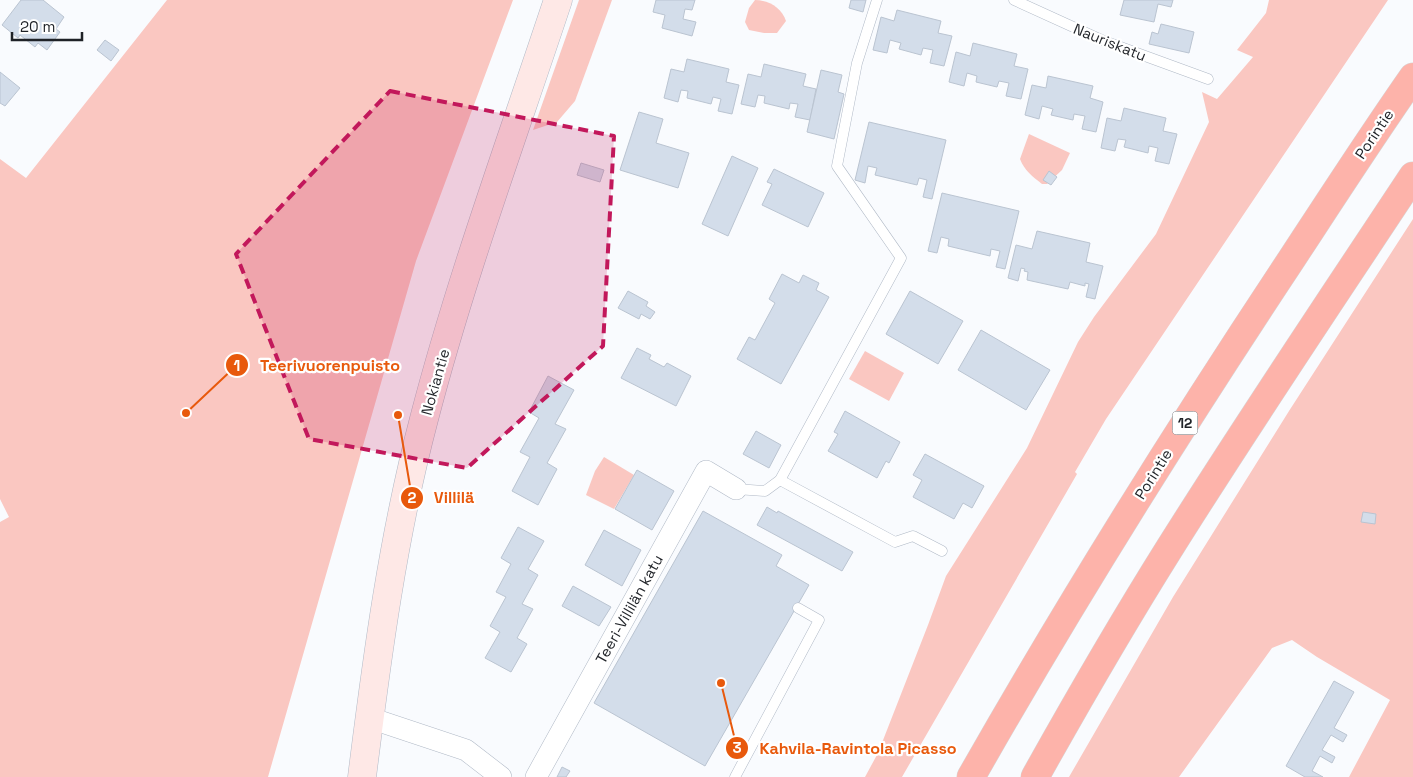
<svg xmlns="http://www.w3.org/2000/svg" width="1413" height="777" font-family="'Space Grotesk',sans-serif">
<rect width="100%" height="100%" fill="#f9fbfe"/>
<!-- green -->
<g fill="#fac7c1">
<polygon points="167,0 513,0 416,261 268,777 0,777 0,522 9,517 0,499 0,159 26,178"/>
<polygon points="579,0 612,0 575,101 557,122 533,130"/>
<path d="M755,0C769,0 782,8 786,21L777,33H764L749,30L745,22L749,8Z"/>
<polygon points="1269,0 1388,0 1106,419 1075,472 1077,474 902,777 865,777 878,753 928,625 946,576 1027,448 1078,342 1094,317 1156,234 1209,122 1202,92 1217,99 1253,57 1237,50 1266,13"/>
<path d="M1029,134L1070,153L1062,170L1047,184H1042C1033,177 1024,170 1020,159Z"/>
<polygon points="1413,219 1413,777 1349,777 1390,700 1317,657 1292,640 1272,648 1179,777 1069,777 1173,597 1289,411"/>
<polygon points="865,351 904,373 889,401 849,379"/>
<polygon points="604,457 634,475 614,509 586,495 595,471"/>
</g>
<!-- building -->
<g fill="#d3ddea" stroke="#bac4d1">
<polygon points="21,0 43,0 64,17 56,29 60,32 47,50 38,43 35,47 20,35 18,38 2,25"/>
<polygon points="656,0 695,0 692,10 685,9 683,19 696,22 692,36 662,28 665,15 653,12"/>
<polygon points="851,0 866,0 863,12 849,8"/>
<polygon points="1124,0 1173,0 1171,7 1158,4 1154,22 1120,15"/>
<polygon points="897,10 941,21 938,33 952,36 944,66 930,63 933,50 923,48 921,55 899,49 901,43 890,40 887,53 873,50 881,17 894,21"/>
<polygon points="1161,24 1194,32 1189,53 1149,44 1152,32 1158,34"/>
<polygon points="105,40 119,50 111,61 97,50"/>
<polygon points="973,43 1017,54 1014,66 1028,69 1021,99 1006,96 1009,83 999,81 997,87 976,82 977,76 967,73 964,86 949,82 956,52 970,56"/>
<polygon points="687,59 729,69 726,82 739,85 732,114 718,111 721,99 713,97 711,104 687,98 688,91 681,90 678,102 664,98 671,69 684,72"/>
<polygon points="764,64 806,74 803,86 816,89 810,120 795,117 798,104 790,103 789,109 764,103 765,96 758,95 755,107 741,104 748,74 761,77"/>
<polygon points="821,70 842,75 838,92 844,94 834,139 807,132"/>
<polygon points="0,72 20,88 5,106 0,103"/>
<polygon points="1048,76 1093,86 1090,98 1103,102 1096,132 1082,129 1085,116 1074,114 1073,120 1051,115 1053,109 1042,106 1039,119 1025,115 1032,85 1046,88"/>
<polygon points="1124,108 1166,118 1163,131 1177,134 1169,164 1155,161 1158,148 1149,146 1148,153 1124,147 1126,140 1118,139 1115,151 1101,148 1107,118 1121,121"/>
<polygon points="639,112 663,119 656,143 689,153 678,188 620,170"/>
<polygon points="869,122 946,140 932,199 923,197 927,180 919,178 917,185 875,175 877,168 868,166 865,183 855,180"/>
<polygon points="732,156 758,168 728,236 702,224"/>
<polygon points="581,163 604,170 600,182 577,175"/>
<polygon points="774,169 824,193 808,227 762,205 772,184 767,182"/>
<polygon points="1049,171 1057,177 1051,185 1043,180"/>
<polygon points="942,193 1019,211 1005,269 996,267 1000,251 991,249 990,256 948,246 949,239 941,237 937,253 928,251"/>
<polygon points="1037,231 1090,243 1086,262 1103,266 1095,299 1086,297 1089,284 1085,283 1085,286 1070,282 1068,289 1027,280 1028,272 1024,271 1025,269 1021,268 1018,281 1008,278 1016,245 1032,249"/>
<polygon points="782,274 799,283 803,275 819,283 816,290 829,297 781,384 737,359 749,337 755,340 775,303 769,299"/>
<polygon points="628,291 648,302 646,306 655,312 650,319 641,314 639,319 618,308"/>
<polygon points="910,291 963,321 938,364 886,334"/>
<polygon points="981,330 1050,370 1026,410 958,370"/>
<polygon points="637,348 651,355 649,359 664,367 667,363 691,376 676,406 621,378"/>
<polygon points="548,376 574,390 555,424 566,429 547,463 557,469 538,505 512,491 530,457 520,452 539,418 529,412"/>
<polygon points="845,411 900,442 889,463 886,461 877,478 828,451 838,434 834,432"/>
<polygon points="756,431 781,445 769,468 743,454"/>
<polygon points="925,454 984,486 972,508 963,503 954,519 913,497 922,480 913,475"/>
<polygon points="637,470 674,491 652,530 615,509"/>
<polygon points="767,507 777,513 778,511 853,552 842,571 757,525"/>
<polygon points="703,511 782,555 776,566 809,585 705,766 594,703"/>
<polygon points="1363,512 1376,514 1375,524 1361,522"/>
<polygon points="518,527 544,541 528,569 538,575 522,604 533,609 517,638 527,644 511,672 485,658 500,632 490,626 506,597 496,592 511,564 501,558"/>
<polygon points="604,530 641,550 622,586 585,565"/>
<polygon points="573,586 611,607 599,626 562,606"/>
<polygon points="1334,681 1354,692 1334,728 1347,735 1343,742 1331,735 1322,750 1335,757 1332,763 1320,756 1312,771 1323,777 1305,777 1286,766"/>
<polygon points="562,767 570,771 566,777 557,777"/>
</g>
<g fill="none" stroke-linecap="round" stroke-linejoin="round">
<!-- lane casing -->
<g stroke="#b0b9c6" stroke-width="11">
<g id="lane">
<polyline points="1014,0 1104,41 1208,79"/>
<polyline points="780,480 895,542 913,536 942,551"/>
<polyline points="736,489 765,491 780,480 901,258 837,166 857,63 877,0"/>
<polyline points="735,777 819,620 798,608"/>
</g>
</g>
<!-- street casing -->
<g stroke="#b0b9c6" stroke-width="22">
<g id="street">
<polyline points="370,718 466,750 501,777"/>
<polyline points="536,777 706,471 736,489"/>
</g>
</g>
<!-- secondary casing -->
<g stroke="#b0b9c6" stroke-width="29">
<path id="secondary" d="M362,777C377,657 393,536 424,419C461,277 512,139 558,0"/>
</g>
<!-- highway casing -->
<g stroke="#d7d7d8" stroke-width="29">
<g id="highway">
<path d="M971,777C1071,601 1179,429 1291,260C1331,199 1371,137 1413,77"/>
<path d="M1035,777C1078,700 1122,624 1169,549C1248,423 1331,300 1413,176"/>
</g>
</g>
<!-- lane -->
<use href="#lane" stroke="#fff" stroke-width="10"/>
<!-- street -->
<use href="#street" stroke="#fff" stroke-width="21"/>
<!-- secondary -->
<use href="#secondary" stroke="#fee8e6" stroke-width="28"/>
<!-- highway -->
<use href="#highway" stroke="#fdb3aa" stroke-width="28"/>
</g>
<!-- marked area -->
<path fill="#c2185b" fill-opacity="0.2" stroke="#c2185b" stroke-width="4" stroke-dasharray="10 6" stroke-linejoin="round" d="M390,91L614,136L603,346L467,468L309,439L236,254Z"/>
<g text-anchor="middle" dominant-baseline="central" stroke-width="4.5" stroke-linejoin="round" paint-order="stroke">
<!-- shield labels -->
<rect fill="#fff" stroke="#626468" stroke-width="1" x="1172.5" y="411.5" width="25" height="23" rx="4"/>
<g font-size="14" font-weight="bold" fill="#1f2227">
<text x="1185" y="423">12</text>
</g>
<!-- street labels -->
<g font-size="15" fill="#1f2227" stroke="#fff">
<text transform="translate(1110 42) rotate(22)">Nauriskatu</text>
<text transform="translate(1374 134) rotate(-56)">Porintie</text>
<text transform="translate(435 382) rotate(-74)">Nokiantie</text>
<text transform="translate(1153 474) rotate(-58)">Porintie</text>
<text transform="translate(629 609) rotate(-61)">Teeri-Villilän katu</text>
</g>
</g>
<!-- callouts -->
<path fill="none" stroke="#e8590c" stroke-width="2" d="M186 413L237 365M398 415L412 498M721 683L737 748"/>
<g fill="#e8590c" stroke="#fff" stroke-width="2">
<circle cx="186" cy="413" r="5"/>
<circle cx="398" cy="415" r="5"/>
<circle cx="721" cy="683" r="5"/>
<circle cx="237" cy="365" r="12"/>
<circle cx="412" cy="498" r="12"/>
<circle cx="737" cy="748" r="12"/>
</g>
<g font-size="15" text-anchor="middle" font-weight="bold" fill="#fff">
<text x="237" y="371">1</text>
<text x="412" y="503">2</text>
<text x="737" y="753">3</text>
</g>
<g font-size="16" text-anchor="middle" font-weight="bold" fill="#e8590c" stroke="#fff" stroke-width="4.5" stroke-linejoin="round" paint-order="stroke">
<text x="330" y="371">Teerivuorenpuisto</text>
<text x="454" y="503">Villilä</text>
<text x="858" y="754">Kahvila-Ravintola Picasso</text>
</g>
<!-- scale -->
<path d="M12 32v8h70v-8" fill="none" stroke="#1f2227" stroke-width="2.5"/>
<text x="20" y="32" font-size="15" fill="#1f2227" stroke="#ffffff" stroke-width="4" paint-order="stroke">20 m</text>
</svg>
